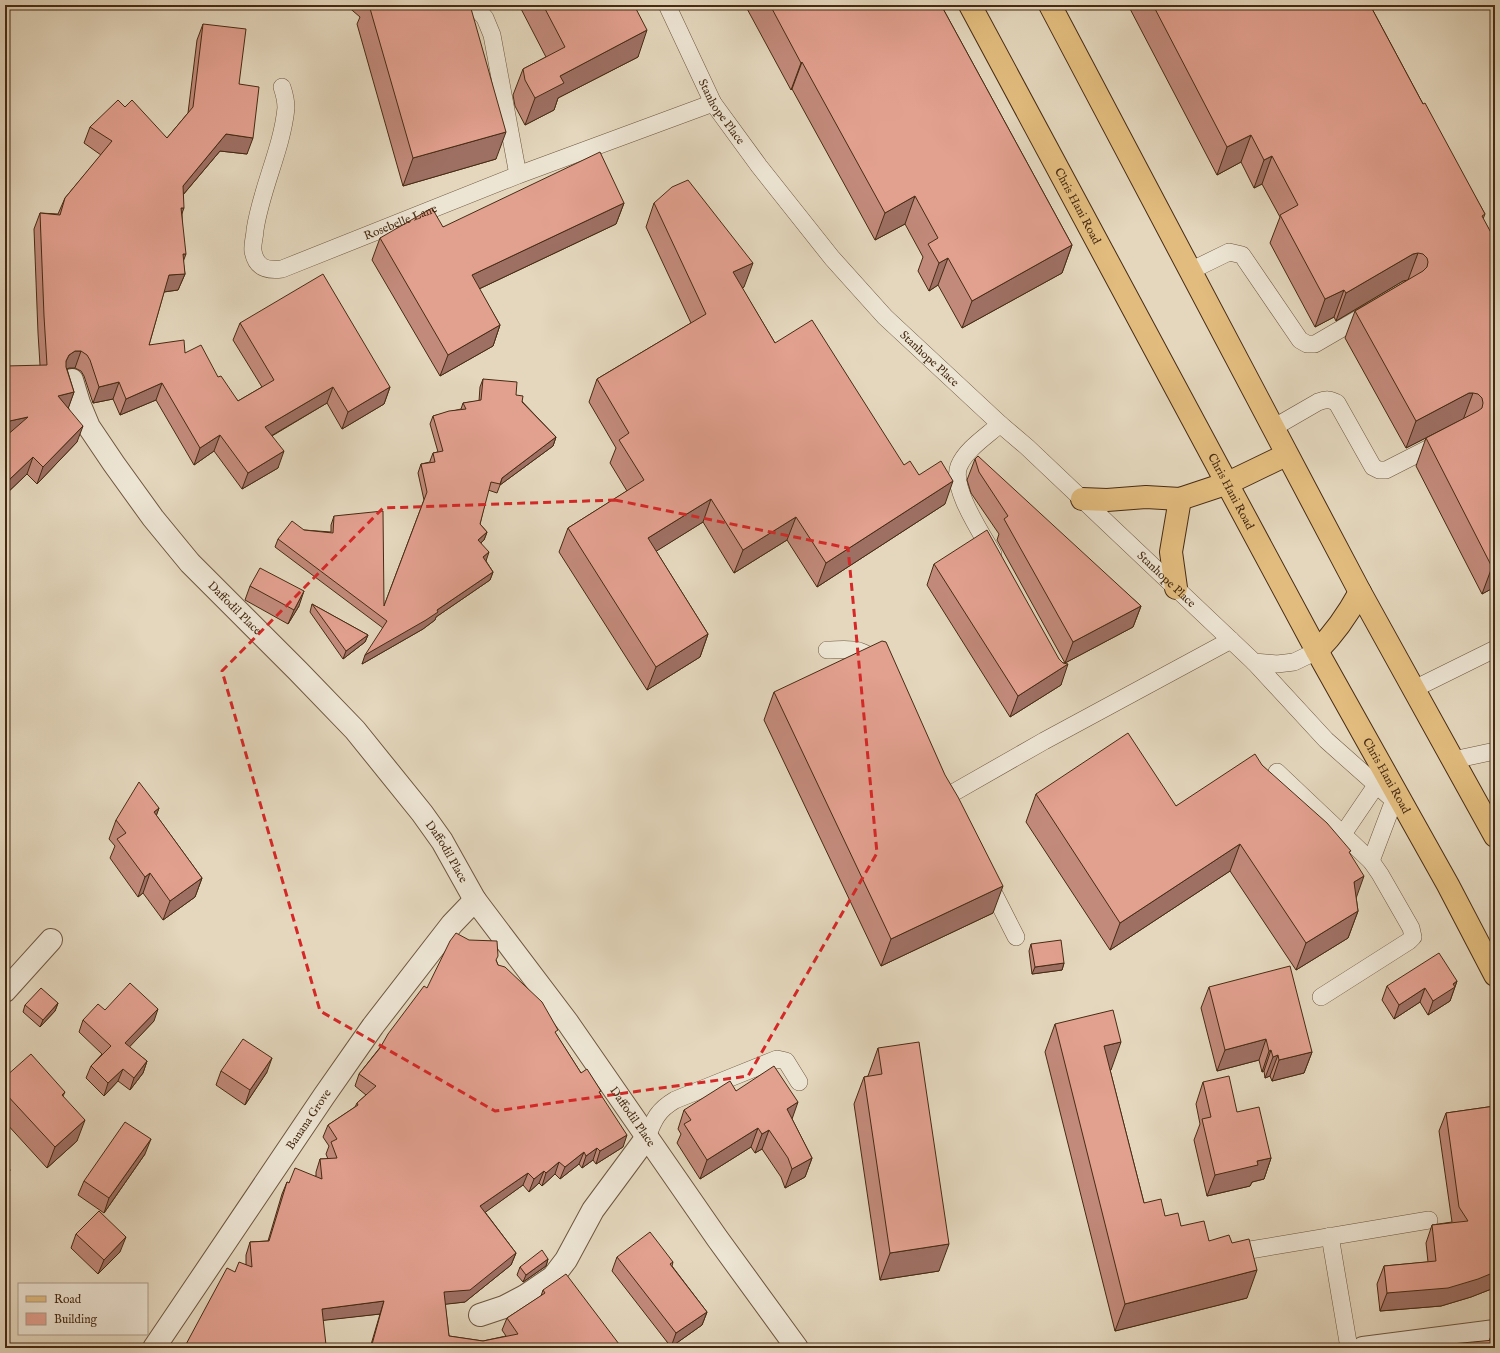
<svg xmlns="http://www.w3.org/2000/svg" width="1500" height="1353" font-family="'IM FELL English',serif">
<rect width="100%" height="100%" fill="#e4d7bd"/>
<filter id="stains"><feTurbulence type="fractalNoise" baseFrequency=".005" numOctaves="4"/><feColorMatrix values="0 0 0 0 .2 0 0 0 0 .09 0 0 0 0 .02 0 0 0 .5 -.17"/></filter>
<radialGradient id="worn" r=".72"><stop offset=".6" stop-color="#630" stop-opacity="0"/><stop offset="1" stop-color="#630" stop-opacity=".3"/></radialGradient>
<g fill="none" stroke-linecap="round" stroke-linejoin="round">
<!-- lane casing -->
<g stroke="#6e563e" stroke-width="18">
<g id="lane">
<polyline points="474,5 485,18 492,35 518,175"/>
<path id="s1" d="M667,5L713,103L759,166L832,258L885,317L1000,424L1027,447L1254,662L1277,664L1294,662L1317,651"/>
<path id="s2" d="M282,87C284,93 286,101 286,108C282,149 261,189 255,230C255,236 252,244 253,251C256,268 267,271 282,269L518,175L713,103"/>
<polyline points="1190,271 1229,252 1242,255 1300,340 1307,344 1315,344 1370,312"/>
<path d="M1273,428L1318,402C1326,399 1330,399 1337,403L1373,467L1379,470H1386L1441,442"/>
<path d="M993,554C982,534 950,487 959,466C966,449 987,436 1000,424"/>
<path d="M827,650C837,650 849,648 859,651C868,654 871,658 880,659"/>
<polyline points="1254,662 1326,740 1398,804"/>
<polyline points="1414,689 1495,649"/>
<polyline points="1453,760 1495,751"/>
<polyline points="1277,772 1371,861 1380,874 1411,928 1413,937 1409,941 1321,997"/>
<polyline points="949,807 944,798 1044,741 1231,640"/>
<polyline points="1343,834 1377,784"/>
<polyline points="1371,861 1394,800"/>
<polyline points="987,880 1016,937"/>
<path d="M647,1137C654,1119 658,1110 675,1100L777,1059L786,1061L799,1082"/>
<polyline points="1330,1236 1349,1348"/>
<polyline points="1244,1251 1429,1220"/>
</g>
</g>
<!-- street casing -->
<g stroke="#6e563e" stroke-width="24">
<g id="street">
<path id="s3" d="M72,380L79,403L89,427L114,464L153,518L190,563L298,671L355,730L422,813L442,841L475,900L568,1023L717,1238L797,1348"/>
<polyline points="5,991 51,940"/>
<polyline points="480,1315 504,1307 525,1296 553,1277 566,1260 593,1210 647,1137"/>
<path id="s4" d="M154,1348L324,1096L373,1026L452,924L475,900"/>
<polyline points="1363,1348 1495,1331"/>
</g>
</g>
<!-- primary casing -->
<g stroke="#472b13" stroke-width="24">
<g id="primary">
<path id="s5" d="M970,5L1317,651L1448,885L1495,975"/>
<polyline points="1050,5 1360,592 1495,836"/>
<polyline points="1082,499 1107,500 1146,497 1180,499 1228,483 1286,455"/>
<polyline points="1176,588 1171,552 1180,499"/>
<path d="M1317,651C1335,633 1348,614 1360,592"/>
</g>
</g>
<!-- lane -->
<use href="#lane" stroke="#ede5d4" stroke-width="17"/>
<!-- street -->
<use href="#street" stroke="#ede5d4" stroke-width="22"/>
<!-- primary -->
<use href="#primary" stroke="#e2bc7e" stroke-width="22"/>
</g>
<!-- wall -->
<g fill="#c28a7b" stroke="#472b13">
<polygon points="346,5 470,5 496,159 403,186 357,24 360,17"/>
<polygon points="519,5 634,5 638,57 558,98 554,110 525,125 515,106 513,95 523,69 546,57"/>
<polygon points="745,5 941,5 1072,245 1062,273 962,328 938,285 929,291 918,271 923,257 905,224 875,240 792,89 791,90"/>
<polygon points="1128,5 1370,5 1423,104 1485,214 1483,219 1495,240 1495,593 1493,588 1482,594 1416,466 1426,438 1459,421 1406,448 1345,338 1355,311 1408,280 1403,281 1336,321 1334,317 1315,327 1270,243 1280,217 1262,184 1254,188 1241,162 1217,175"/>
<polygon points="203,24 239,84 247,154 220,151 183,195 182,214 183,261 185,274 178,290 164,292 149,345 185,353 218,377 238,401 262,387 233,340 240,323 390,387 384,404 342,429 327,403 272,436 278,468 242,489 214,451 194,465 156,400 120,415 113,399 93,403 84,376 81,371 75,368 69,368 67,369 74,392 68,408 77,442 37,484 27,474 5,495 5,437 40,365 38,333 34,229 40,213 58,214 65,198 101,155 84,143 90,127 125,107 167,138 188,113 197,40"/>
<polygon points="624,203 616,224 479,289 500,325 493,346 440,376 372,260 380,238 443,227"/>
<polygon points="654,203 744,287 742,288 775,343 904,465 919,475 945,504 817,587 787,540 734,573 703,522 656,551 708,634 700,657 647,690 559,552 568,528 627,491 610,463 616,448 589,402 597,379 691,323 646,227"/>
<polygon points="483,379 516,395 556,437 553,446 500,485 497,493 488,490 480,524 487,532 484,540 481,543 486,561 493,572 490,580 436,617 435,620 423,629 362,664 383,628 275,547 278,539 304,530 331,532 331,525 334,516 384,606 424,500 418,473 421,464 430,462 430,461 433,453 438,452 430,424 433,416 461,409 463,403 479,401 480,387"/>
<polygon points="975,459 1141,606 1133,627 1065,663 1061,685 1010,717 927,585 934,564 1059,659 1063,663 1065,663 997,540 999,534 971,493 967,480"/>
<polygon points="250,586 299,606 288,624 245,600"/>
<polygon points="312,604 368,635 365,642 343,659 310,612"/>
<polygon points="774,692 993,913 881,966 764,720"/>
<polygon points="1262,765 1350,854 1358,911 1348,938 1296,970 1230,871 1110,950 1026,822 1036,794 1176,806"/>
<polygon points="159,808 156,815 202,878 195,897 163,920 143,893 138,897 110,858 115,846 109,839 116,820"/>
<polygon points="1031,944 1064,963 1062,970 1032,974 1029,951"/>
<polygon points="496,960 498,965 556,1034 581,1073 600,1093 623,1147 596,1164 593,1160 582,1168 579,1164 560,1179 555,1174 542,1186 539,1183 529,1192 523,1185 485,1212 516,1253 511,1265 465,1302 445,1304 449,1336 483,1341 506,1336 502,1330 507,1318 541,1296 543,1290 622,1348 370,1348 380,1314 323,1320 184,1348 235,1272 246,1265 246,1255 250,1242 268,1241 282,1194 287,1182 289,1183 316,1176 316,1172 320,1159 328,1159 326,1154 329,1146 323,1137 328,1125 355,1107 357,1103 366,1095 355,1086 359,1074 427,988"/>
<polygon points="1457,981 1450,1001 1428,1015 1420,1002 1394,1019 1382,1000 1387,986"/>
<polygon points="1209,987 1312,1052 1304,1073 1272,1081 1270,1076 1265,1078 1264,1071 1262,1072 1259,1060 1217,1071 1201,1008"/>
<polygon points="58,1003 55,1011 40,1027 23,1012 25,1005"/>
<polygon points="105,1010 154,1021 129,1047 147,1061 143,1073 130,1090 118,1081 104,1096 86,1078 91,1066 102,1054 79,1032 83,1020"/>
<polygon points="1055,1024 1111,1070 1110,1070 1144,1203 1181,1226 1209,1241 1247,1298 1115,1331 1045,1052"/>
<polygon points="878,1048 939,1271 880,1280 854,1104 864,1077 868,1076"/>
<polygon points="221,1071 267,1072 245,1105 216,1085"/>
<polygon points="5,1077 65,1092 63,1096 77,1141 47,1168 5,1122"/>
<polygon points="1203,1082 1237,1112 1271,1158 1264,1179 1252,1182 1250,1186 1207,1196 1194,1140 1200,1124 1196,1104"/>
<polygon points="736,1091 792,1119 812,1158 805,1177 785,1188 781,1177 762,1149 755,1153 751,1147 700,1179 677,1143 681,1134 678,1129 684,1110"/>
<polygon points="1495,1106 1495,1290 1494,1288 1471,1297 1441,1306 1380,1311 1377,1284 1384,1266 1428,1262 1426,1243 1432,1225 1452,1222 1439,1131 1446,1113"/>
<polygon points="145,1154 104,1213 78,1195 84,1181"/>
<polygon points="76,1234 120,1252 98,1274 71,1248"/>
<polygon points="617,1257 673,1262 672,1266 707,1312 702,1325 671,1347 612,1271"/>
<polygon points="548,1259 546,1266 523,1282 517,1275 520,1267"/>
<polygon points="1493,1331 1495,1348 1489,1341"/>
</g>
<!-- shaded-wall -->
<g fill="#9e7064" stroke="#472b13">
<polygon points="647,30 638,57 558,98 554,110 525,125 535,98 560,76"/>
<polygon points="802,62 792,89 791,90 801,63"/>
<polygon points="506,132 496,159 403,186 413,158"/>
<polygon points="226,134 253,138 247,154 220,151 176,203 183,186"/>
<polygon points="1251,135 1241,162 1217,175 1227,147"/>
<polygon points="1272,156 1262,184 1254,188 1264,160"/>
<polygon points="915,196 905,224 875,240 885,213"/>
<polygon points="624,203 616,224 464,296 472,275"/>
<polygon points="181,208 184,208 178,224"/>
<polygon points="1072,245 1062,273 962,328 972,301"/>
<polygon points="1418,253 1408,280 1403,281 1336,321 1346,293 1413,254"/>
<polygon points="183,254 186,254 180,270"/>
<polygon points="948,258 938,285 929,291 939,263"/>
<polygon points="753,263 744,287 724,296 733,272"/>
<polygon points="185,274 178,290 163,292 169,275"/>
<polygon points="1344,290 1334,317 1315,327 1325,299"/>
<polygon points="500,325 493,346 440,376 448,355"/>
<polygon points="75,351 81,351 75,368 69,368 63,371 66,361 69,355"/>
<polygon points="119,382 113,399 93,403 99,387"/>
<polygon points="162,383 156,400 120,415 126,399"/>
<polygon points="333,387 327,403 259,443 265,427"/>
<polygon points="390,387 384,404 342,429 348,412"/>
<polygon points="74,392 68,409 58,396"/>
<polygon points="1469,393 1473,393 1463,420 1459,421 1406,448 1416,421"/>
<polygon points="28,417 22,434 5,437 5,422"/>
<polygon points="83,426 77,442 37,484 43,467"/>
<polygon points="220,435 214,451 194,465 200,448"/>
<polygon points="556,437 553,446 500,485 502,478"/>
<polygon points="284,451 278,468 242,489 248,473"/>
<polygon points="33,457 27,474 5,495 10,479"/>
<polygon points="953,481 945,504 817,587 826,563"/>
<polygon points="711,499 703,522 639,562 648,538"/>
<polygon points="796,517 787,540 734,573 743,550"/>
<polygon points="487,532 484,540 475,548 478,540"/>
<polygon points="489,552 486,561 480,566 483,557"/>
<polygon points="1495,565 1495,583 1493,588 1482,594 1492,567"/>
<polygon points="493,572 490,580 436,617 435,620 423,629 362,664 365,655 437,610"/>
<polygon points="304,591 299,606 288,624 294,610"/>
<polygon points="1141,606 1133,627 1065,663 1073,642"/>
<polygon points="708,634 700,657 647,690 656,667"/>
<polygon points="368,635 365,642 343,659 346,651"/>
<polygon points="1068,664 1061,685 1010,717 1018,696"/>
<polygon points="159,808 152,828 154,812"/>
<polygon points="1240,844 1230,871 1110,950 1120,923"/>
<polygon points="150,873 143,893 138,897 145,877"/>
<polygon points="1364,876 1354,904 1354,882"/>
<polygon points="202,878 195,897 163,920 170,901"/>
<polygon points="1003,886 993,913 881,966 891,939"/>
<polygon points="1358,911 1348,938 1296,970 1306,943"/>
<polygon points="1064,963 1062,970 1032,974 1035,967"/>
<polygon points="1457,981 1450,1001 1428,1015 1433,1001"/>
<polygon points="1425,988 1420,1002 1394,1019 1399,1005"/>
<polygon points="58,1003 55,1011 40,1027 43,1020"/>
<polygon points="158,1009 154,1021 121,1056 125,1043"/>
<polygon points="1266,1039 1259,1060 1217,1071 1225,1050"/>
<polygon points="1121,1042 1111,1070 1094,1074 1104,1046"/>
<polygon points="1271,1050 1264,1071 1262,1072 1269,1051"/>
<polygon points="1312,1052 1304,1073 1272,1081 1279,1060"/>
<polygon points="1278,1055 1270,1076 1265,1078 1273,1057"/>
<polygon points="272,1058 267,1072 245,1105 250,1090"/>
<polygon points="147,1061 143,1073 130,1090 134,1078"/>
<polygon points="123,1069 118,1081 104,1096 108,1083"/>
<polygon points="798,1102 791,1122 787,1109"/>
<polygon points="85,1120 77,1141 47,1168 55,1147"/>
<polygon points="758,1128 751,1147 700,1179 707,1160"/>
<polygon points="769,1130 762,1149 755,1153 762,1134"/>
<polygon points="627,1135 623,1147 596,1164 600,1151"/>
<polygon points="151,1139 145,1154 104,1213 109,1198"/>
<polygon points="597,1148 593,1160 582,1168 586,1156"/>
<polygon points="584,1152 579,1164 560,1179 565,1167"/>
<polygon points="812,1158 805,1177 785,1188 792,1169"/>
<polygon points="1271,1158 1264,1179 1252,1182 1250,1186 1207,1196 1215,1175 1257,1161"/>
<polygon points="559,1162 555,1174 542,1186 546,1173"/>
<polygon points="10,1170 5,1184 5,1172"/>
<polygon points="544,1171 539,1183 529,1192 534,1179"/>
<polygon points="528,1173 523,1185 476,1219 480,1206"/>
<polygon points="126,1237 120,1252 98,1274 104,1260"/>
<polygon points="949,1244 939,1271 880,1280 890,1253"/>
<polygon points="516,1253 511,1265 465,1302 439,1305 444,1292"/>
<polygon points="548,1259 546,1266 523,1282 526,1275"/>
<polygon points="1257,1270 1247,1298 1115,1331 1125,1304"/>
<polygon points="1495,1272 1495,1283 1494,1288 1471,1297 1441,1306 1380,1311 1387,1293"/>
<polygon points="384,1301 380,1314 318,1321 322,1309"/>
<polygon points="707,1312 702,1325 671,1347 676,1333"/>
</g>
<!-- building -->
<g fill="#e2a08f" stroke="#472b13">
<polygon points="5,5 8,5 5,13"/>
<polygon points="369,5 470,5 506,132 413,158"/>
<polygon points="543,5 634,5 647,30 560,76 564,83 535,98 525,80 523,69 565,47"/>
<polygon points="770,5 941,5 1072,245 972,301 948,258 939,263 928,244 938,238 915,196 885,213 802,62 801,63"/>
<polygon points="1153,5 1370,5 1423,104 1425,103 1485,214 1482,216 1495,240 1495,565 1492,567 1426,438 1478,411 1482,408 1483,403 1482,398 1478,394 1473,393 1469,393 1416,421 1355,311 1423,271 1427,267 1428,262 1427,258 1423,254 1418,253 1413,254 1346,293 1344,290 1325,299 1280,215 1298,205 1272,156 1264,160 1251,135 1227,147"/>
<polygon points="203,24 246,29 239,84 259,87 253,138 226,134 183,186 184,208 181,208 186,254 183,254 185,274 169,275 149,345 184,340 185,353 201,345 218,377 221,376 238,401 274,380 240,323 323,274 390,387 348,412 333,387 265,427 284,451 248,473 220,435 200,448 162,383 126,399 119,382 99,387 90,360 87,355 81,351 75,351 69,355 66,361 66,367 74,392 58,396 83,426 43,467 33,457 10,479 5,474 5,437 28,417 5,422 5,366 47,365 44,316 40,213 60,215 65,198 112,141 90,127 118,100 125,107 132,100 167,138 193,107"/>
<polygon points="600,152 624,203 472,275 500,325 448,355 380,238 432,208 443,227"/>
<polygon points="688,180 753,263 733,272 775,343 812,320 904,465 910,461 919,475 941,461 953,481 826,563 796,517 743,550 711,499 648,538 708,634 656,667 568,528 644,480 619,440 629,433 597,379 706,314 654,203 672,187"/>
<polygon points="483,379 517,382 516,395 523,396 522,402 556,437 502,478 500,484 491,482 480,524 487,532 478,540 489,552 483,557 493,572 437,610 438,612 426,620 365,655 387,621 278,539 292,521 304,530 333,533 334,516 383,511 384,606 427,492 421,464 435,462 433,453 443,451 433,416 449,411 466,409 463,403 481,400"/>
<polygon points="978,456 1141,606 1073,642 1004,519 1008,516 979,472 975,459"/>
<polygon points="987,530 1059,659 1063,663 1068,664 1018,696 934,564"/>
<polygon points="260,568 304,591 294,610 250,586"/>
<polygon points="312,604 368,635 346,651"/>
<polygon points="882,641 886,642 945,775 958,797 1003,886 891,939 774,692"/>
<polygon points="1128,733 1176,806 1255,754 1262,765 1327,823 1351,851 1349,852 1364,876 1354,882 1358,911 1306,943 1240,844 1120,923 1036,794"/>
<polygon points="139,782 159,808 154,812 202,878 170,901 150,873 145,877 117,839 126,833 116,820"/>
<polygon points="456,933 469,940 497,941 498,956 496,960 498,965 505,967 542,1002 558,1030 555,1032 581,1073 587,1069 601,1091 599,1092 627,1135 600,1151 597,1148 586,1156 584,1152 565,1167 559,1162 546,1173 544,1171 534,1179 528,1173 480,1206 516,1253 470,1290 444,1292 449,1336 483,1341 518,1334 507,1318 545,1293 543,1290 566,1274 622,1348 371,1348 384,1301 322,1309 326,1345 333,1348 184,1348 227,1268 235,1272 239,1262 252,1267 250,1242 269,1241 287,1182 289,1183 295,1168 322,1179 320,1159 337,1158 331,1142 337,1139 328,1125 358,1105 357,1103 376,1086 359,1074 380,1048 388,1034 424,986 427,988 450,941"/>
<polygon points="1061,940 1064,963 1035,967 1031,944"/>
<polygon points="1439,953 1457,981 1453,984 1455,987 1433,1001 1425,988 1399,1005 1387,986"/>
<polygon points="1290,966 1312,1052 1279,1060 1278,1055 1273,1057 1271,1050 1269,1051 1266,1039 1225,1050 1209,987"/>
<polygon points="130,983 158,1009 125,1043 147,1061 134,1078 123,1069 108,1083 91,1066 111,1046 83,1020 98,1004 105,1010"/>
<polygon points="41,988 58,1003 43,1020 25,1005"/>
<polygon points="1113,1010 1121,1042 1104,1046 1144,1203 1161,1199 1165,1216 1178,1213 1181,1226 1204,1221 1209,1241 1229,1235 1232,1243 1249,1239 1257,1270 1125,1304 1055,1024"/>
<polygon points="243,1039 272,1058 250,1090 221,1071"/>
<polygon points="919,1042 949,1244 890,1253 864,1077 882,1074 878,1048"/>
<polygon points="31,1054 65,1092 62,1095 85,1120 55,1147 5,1093 5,1077"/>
<polygon points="774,1066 798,1102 787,1109 812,1158 792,1169 788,1158 769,1130 762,1134 758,1128 707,1160 684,1124 691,1120 684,1110 730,1081 736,1091"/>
<polygon points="1229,1076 1237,1112 1259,1107 1271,1158 1257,1161 1258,1165 1215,1175 1202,1119 1211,1117 1203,1082"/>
<polygon points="1495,1106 1495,1272 1478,1279 1448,1288 1387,1293 1384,1266 1436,1261 1432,1225 1468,1221 1459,1207 1446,1113"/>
<polygon points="125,1122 151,1139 109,1198 84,1181"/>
<polygon points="5,1160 10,1170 5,1172"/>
<polygon points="99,1211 126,1237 104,1260 76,1234"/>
<polygon points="650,1232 673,1262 670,1264 707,1312 676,1333 617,1257"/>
<polygon points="542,1250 548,1259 526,1275 520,1267"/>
<polygon points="1495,1330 1495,1348 1420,1348 1420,1347 1494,1340 1493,1331"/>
</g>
<!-- marked area -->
<path fill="none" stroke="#d62828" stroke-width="3" stroke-dasharray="8 5" stroke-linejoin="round" d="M615,500L848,548L877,853L748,1076L495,1111L320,1011L222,671L383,508Z"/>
<g text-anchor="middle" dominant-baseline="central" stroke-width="3" stroke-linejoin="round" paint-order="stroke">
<!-- street labels -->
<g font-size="12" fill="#472b13" stroke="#ede5d4">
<text stroke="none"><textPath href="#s1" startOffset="120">Stanhope Place</textPath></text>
<text stroke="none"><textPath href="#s5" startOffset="228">Chris Hani Road</textPath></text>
<text stroke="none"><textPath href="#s2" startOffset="335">Rosebelle Lane</textPath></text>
<text stroke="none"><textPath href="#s1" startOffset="444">Stanhope Place</textPath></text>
<text stroke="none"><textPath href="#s5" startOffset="552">Chris Hani Road</textPath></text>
<text stroke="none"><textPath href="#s1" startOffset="768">Stanhope Place</textPath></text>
<text stroke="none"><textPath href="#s3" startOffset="283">Daffodil Place</textPath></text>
<text stroke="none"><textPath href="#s5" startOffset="876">Chris Hani Road</textPath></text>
<text stroke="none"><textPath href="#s3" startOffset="607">Daffodil Place</textPath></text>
<text stroke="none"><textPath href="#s3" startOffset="931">Daffodil Place</textPath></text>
<text stroke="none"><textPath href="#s4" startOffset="276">Banana Grove</textPath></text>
</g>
</g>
<!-- margin -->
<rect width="1500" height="1353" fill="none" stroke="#e4d7bd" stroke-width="20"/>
<rect x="6" y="6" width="1488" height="1341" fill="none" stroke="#472b13" stroke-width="2"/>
<rect x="10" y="10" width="1480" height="1333" fill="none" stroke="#472b13"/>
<!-- legend -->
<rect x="18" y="1283" width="130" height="52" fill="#ede5d4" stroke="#ab9b87"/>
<rect x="26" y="1296" width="20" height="6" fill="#e2bc7e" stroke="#ab9b87"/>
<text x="54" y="1303" font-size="12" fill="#472b13">Road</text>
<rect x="26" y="1313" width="20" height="12" fill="#e2a08f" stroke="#ab9b87"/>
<text x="54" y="1323" font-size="12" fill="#472b13">Building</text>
<rect width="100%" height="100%" filter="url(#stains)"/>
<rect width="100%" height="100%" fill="url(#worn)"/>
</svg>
